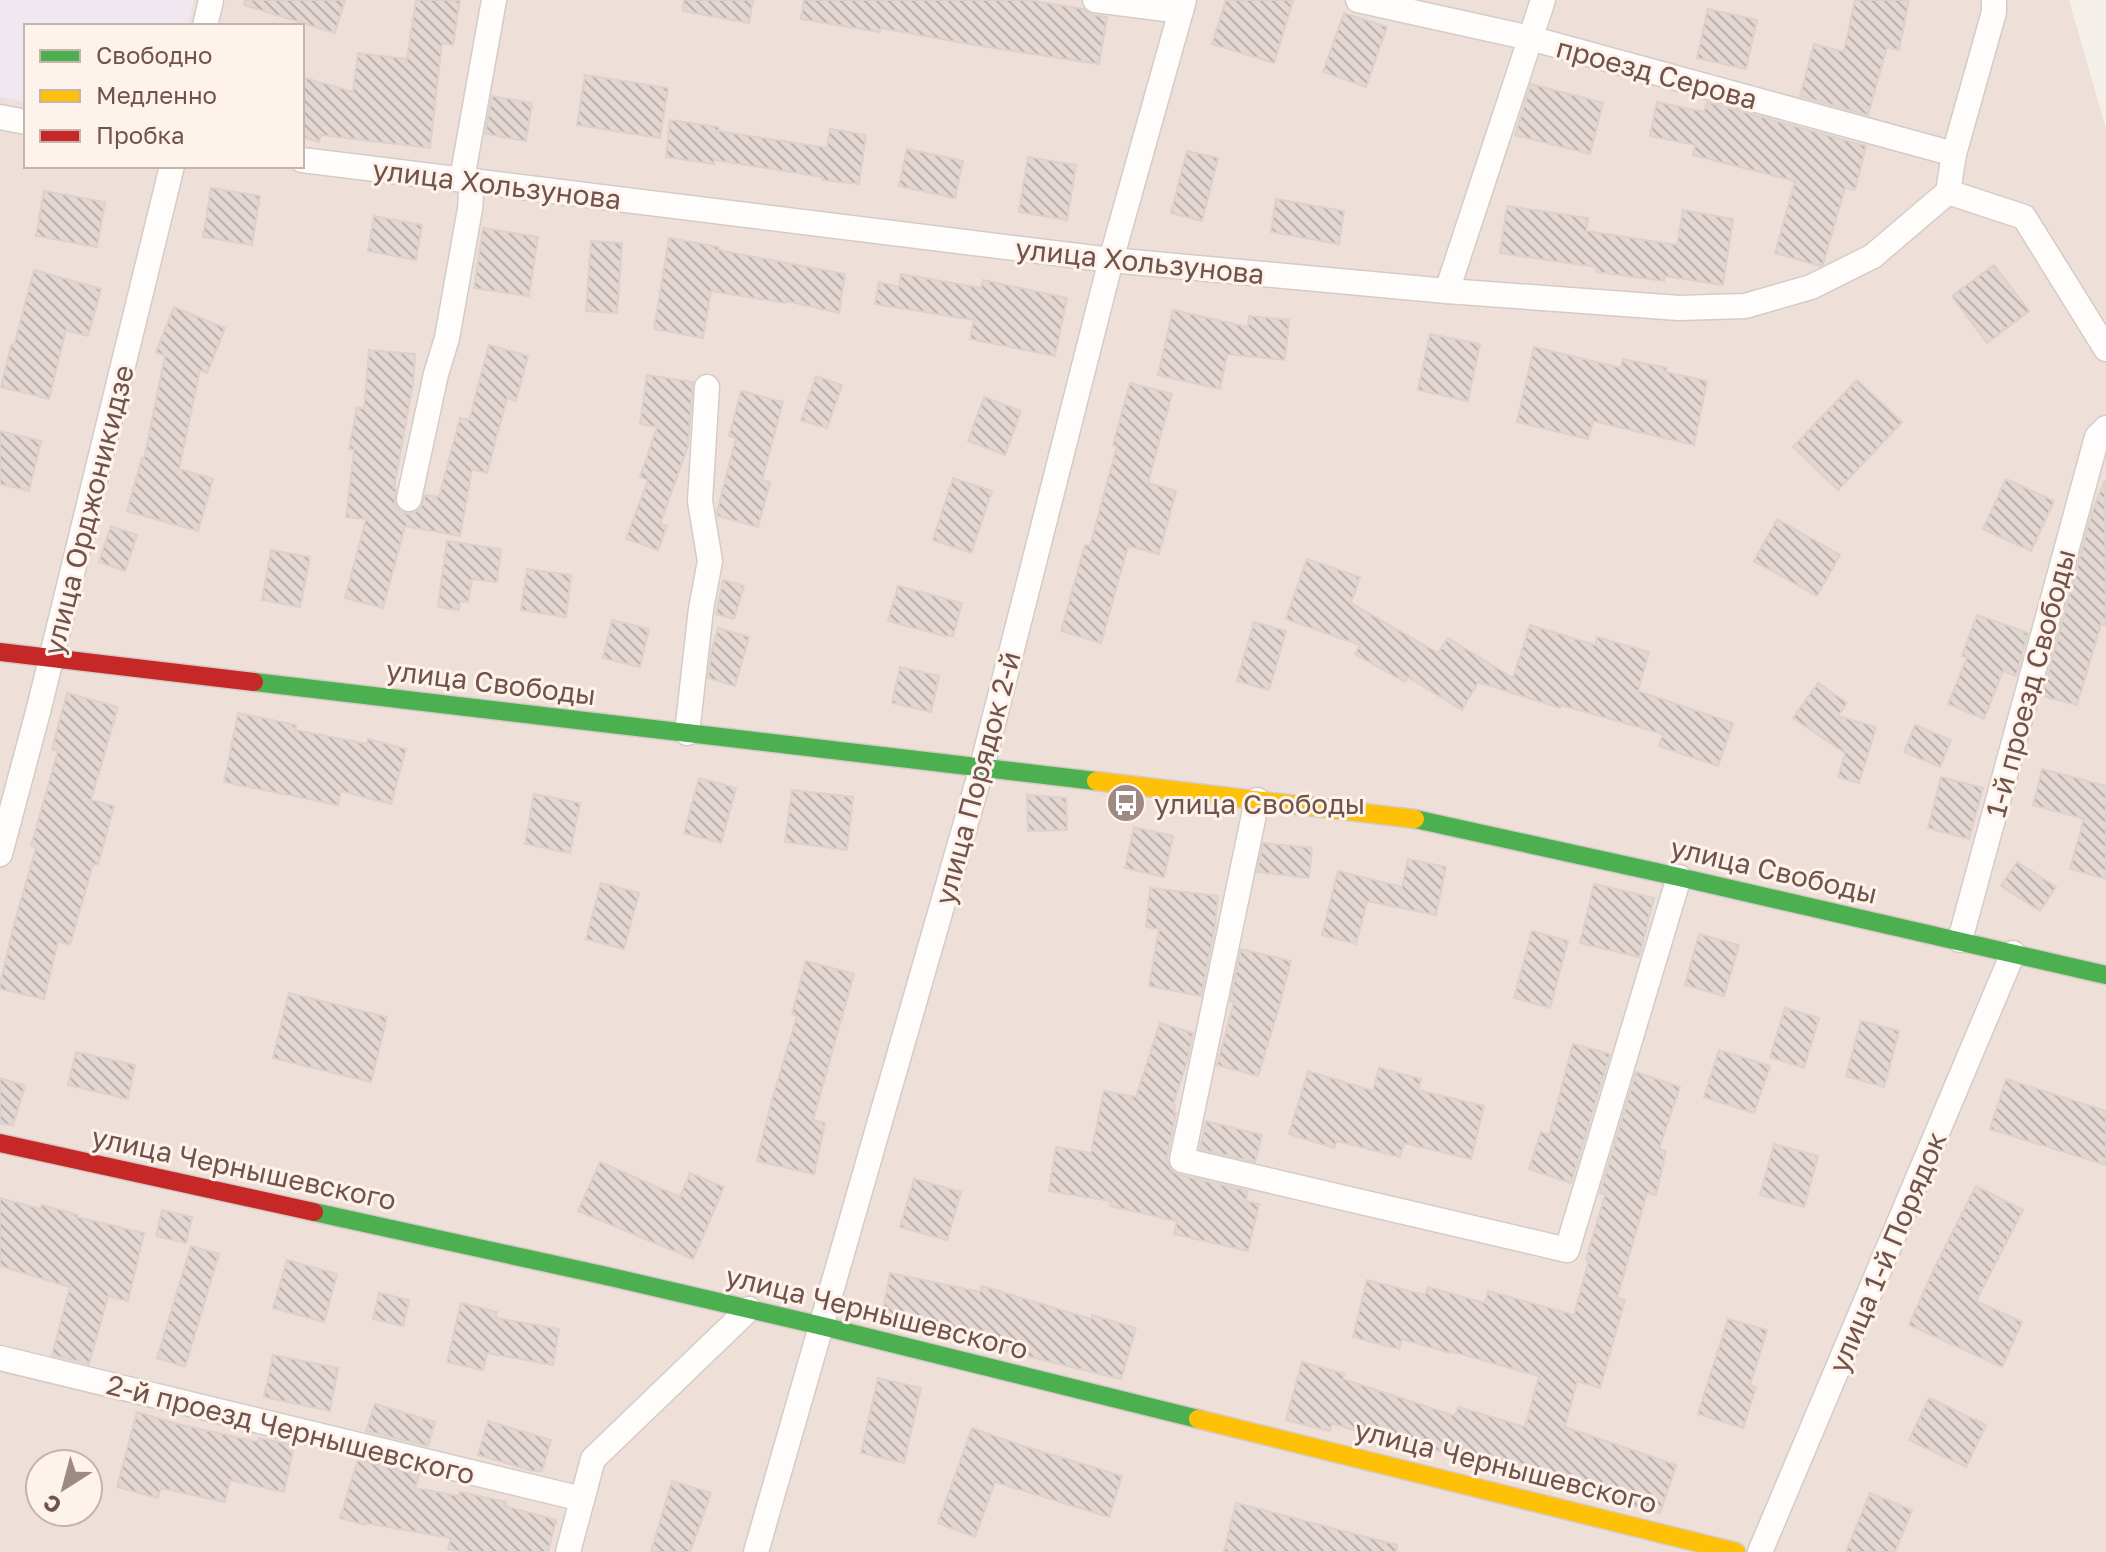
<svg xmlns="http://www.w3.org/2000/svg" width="2106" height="1552" font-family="'Golos Text',sans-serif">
<defs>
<pattern id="building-back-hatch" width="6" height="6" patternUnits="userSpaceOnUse" patternTransform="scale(2)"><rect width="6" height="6" fill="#e2d7d2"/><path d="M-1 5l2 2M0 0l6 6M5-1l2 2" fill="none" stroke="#bcb1ad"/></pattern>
</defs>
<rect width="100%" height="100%" fill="#f5efea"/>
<!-- residential -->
<path fill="#eee0d8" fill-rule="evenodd" d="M0,0H2069L2106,129V1552H0ZM26,26H302V166H26ZM40,1464H88V1512H40Z"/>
<!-- education -->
<polygon fill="#f0e8f1" points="0,0 194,0 188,26 26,26 26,102 0,97"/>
<!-- building -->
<g fill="url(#building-back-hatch)" stroke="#ded1cc" stroke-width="2">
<polygon points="245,0 345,0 335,33 244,5"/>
<polygon points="416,0 460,0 453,45 442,43 430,148 321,135 319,142 302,137 302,77 353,92 358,53 407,59"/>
<polygon points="684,0 753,0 749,23 683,11"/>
<polygon points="804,0 1029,0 1083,9 1092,15 1107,17 1099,64 974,45 881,28 880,32 801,19"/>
<polygon points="1226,0 1293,0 1274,63 1212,44"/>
<polygon points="1855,0 1909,0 1899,50 1887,47 1868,115 1800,96 1814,44 1844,52"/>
<polygon points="1708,9 1757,20 1746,69 1697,58"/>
<polygon points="1344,13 1387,27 1366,87 1323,72"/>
<polygon points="585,75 668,88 660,138 577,125"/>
<polygon points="1531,84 1603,103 1590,154 1515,135"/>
<polygon points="492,96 532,103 526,141 485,134"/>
<polygon points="1657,102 1704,112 1707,102 1866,146 1855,190 1845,188 1823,264 1820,266 1775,253 1795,181 1693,155 1695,145 1650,136"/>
<polygon points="670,120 719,127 718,131 827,148 830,129 866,135 859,184 823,180 823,177 714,160 714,164 666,157"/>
<polygon points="907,149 963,161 955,198 899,186"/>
<polygon points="1187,151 1218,158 1202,221 1171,213"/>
<polygon points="1028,157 1076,165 1067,220 1019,212"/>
<polygon points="211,188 260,196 252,245 203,237"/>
<polygon points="44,191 105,202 97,247 36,236"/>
<polygon points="1276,199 1344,211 1339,244 1271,232"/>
<polygon points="1507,206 1588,218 1586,231 1677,245 1683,210 1733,219 1723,285 1665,276 1664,281 1596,272 1597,267 1500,253"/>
<polygon points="374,216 422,225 416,260 368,251"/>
<polygon points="483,228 538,237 529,296 474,288"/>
<polygon points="669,238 719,247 718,250 845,274 839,313 787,301 786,303 711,291 703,338 654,329"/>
<polygon points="591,241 622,243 617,313 586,311"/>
<polygon points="1994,265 2029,311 1987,343 1952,296"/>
<polygon points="34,270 101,289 88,336 66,330 49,399 1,387 11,345 14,345"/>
<polygon points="901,274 981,288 983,280 1067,298 1055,356 970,339 974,320 875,304 879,282 899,287"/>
<polygon points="174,307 225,328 207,373 200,370 179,469 213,479 198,531 127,511 142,458 144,459 165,356 156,352"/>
<polygon points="1173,310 1248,327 1249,316 1289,320 1285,360 1227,354 1220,389 1158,375"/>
<polygon points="1430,334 1480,344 1468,401 1418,390"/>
<polygon points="489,345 528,356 516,401 507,398 487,473 472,469 460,536 405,526 383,608 345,598 366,519 346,517 354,450 349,449 357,407 364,409 369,350 415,354 413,384 394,488 396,489 395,504 400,511 407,514 413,513 420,510 425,495 439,497 460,418 469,420"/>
<polygon points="1534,347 1621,368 1623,359 1667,368 1666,372 1707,381 1694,445 1593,421 1588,439 1517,422"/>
<polygon points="647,375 693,382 688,446 660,524 667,526 658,550 626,539 648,480 640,477 657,427 640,424"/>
<polygon points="816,376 842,385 827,428 801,420"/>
<polygon points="1857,380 1902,422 1838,490 1793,447"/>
<polygon points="1130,383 1172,394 1148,483 1176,491 1159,554 1128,546 1101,643 1061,631 1085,545 1090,546 1117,446 1113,445"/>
<polygon points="741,391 783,402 762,480 770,482 758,527 718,516 717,512 736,438 729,436"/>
<polygon points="984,397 1021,411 1005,455 968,441"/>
<polygon points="0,431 41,441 29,491 0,484"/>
<polygon points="953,478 992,491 971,553 933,540"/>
<polygon points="2006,479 2054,501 2031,551 1983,529"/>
<polygon points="2105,480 2106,626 2101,624 2077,705 2042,696 2092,512"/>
<polygon points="1777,519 1840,555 1817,596 1754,561"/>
<polygon points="111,526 137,535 125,571 99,562"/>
<polygon points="447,541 501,549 497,582 472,579 468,602 460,601 459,610 438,607"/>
<polygon points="271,550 310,557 300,607 262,600"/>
<polygon points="1307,559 1360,577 1351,603 1438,653 1448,638 1513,678 1530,625 1595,645 1597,637 1649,652 1638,691 1733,723 1718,766 1659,746 1663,734 1561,705 1560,708 1478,682 1462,710 1408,677 1405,682 1355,654 1360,645 1286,619"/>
<polygon points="527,569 571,575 566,617 521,610"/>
<polygon points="723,580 744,586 734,619 716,614"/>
<polygon points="898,586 962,603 953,636 944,636 888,621"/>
<polygon points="1977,615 2028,633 2016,676 2003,671 1984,719 1948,704 1967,658 1962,656"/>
<polygon points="612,620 649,629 640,667 603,658"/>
<polygon points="1254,622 1286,631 1269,690 1237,681"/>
<polygon points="718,628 749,637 735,686 708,678 711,653"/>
<polygon points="900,667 939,676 931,712 892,703"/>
<polygon points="1818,683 1847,703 1838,716 1876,727 1859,783 1838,777 1845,753 1793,718"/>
<polygon points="67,693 118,707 91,800 114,806 98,865 93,864 70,945 58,941 44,999 0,989 0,985 13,928 36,848 31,846 58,751 52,749"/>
<polygon points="238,713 296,725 295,730 367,744 368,739 406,749 391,804 341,791 338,805 224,782"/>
<polygon points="1915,725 1951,740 1940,767 1904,752"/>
<polygon points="2042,769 2106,786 2106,879 2070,869 2084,819 2033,805"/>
<polygon points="1941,777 1983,788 1969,839 1928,828"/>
<polygon points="699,778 736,788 721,843 684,833"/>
<polygon points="792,790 853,797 847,850 785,842"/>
<polygon points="534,794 580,803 570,853 525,844"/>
<polygon points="1027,795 1066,798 1067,830 1028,831"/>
<polygon points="1134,827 1173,836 1164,877 1125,868"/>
<polygon points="1263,843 1312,848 1309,878 1257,872"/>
<polygon points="1408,859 1446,867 1436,915 1367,901 1356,944 1322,935 1338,871 1402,887"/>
<polygon points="2017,862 2056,887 2040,911 2001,886"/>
<polygon points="601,883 639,893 624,949 586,939"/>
<polygon points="1594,884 1654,898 1639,957 1580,943"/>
<polygon points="1150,888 1218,896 1215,926 1201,996 1149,986 1159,929 1146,927"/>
<polygon points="1532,931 1568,941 1550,1008 1514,998"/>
<polygon points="1699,934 1739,945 1724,996 1685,985"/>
<polygon points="1241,949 1291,961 1279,1007 1258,1076 1217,1065 1234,1002 1230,1001"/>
<polygon points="806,961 854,974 813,1120 825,1123 814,1174 757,1161 770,1107 797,1016 792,1014"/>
<polygon points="289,993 387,1017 371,1082 273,1058"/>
<polygon points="1785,1008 1819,1018 1804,1068 1770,1057"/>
<polygon points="1861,1021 1899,1031 1884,1087 1846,1076"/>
<polygon points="1160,1023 1193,1033 1188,1058 1173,1105 1175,1105 1174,1113 1176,1113 1167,1157 1168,1165 1172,1171 1179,1175 1248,1191 1246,1201 1259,1204 1248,1251 1174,1234 1177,1221 1110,1206 1111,1201 1049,1191 1056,1147 1091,1153 1104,1091 1136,1097"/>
<polygon points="1573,1044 1610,1054 1571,1183 1529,1169 1541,1132 1549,1135"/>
<polygon points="1719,1050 1770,1066 1754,1113 1704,1097"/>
<polygon points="76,1052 135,1065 128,1099 68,1085"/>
<polygon points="1379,1068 1421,1079 1418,1090 1484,1106 1471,1159 1404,1143 1400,1157 1337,1141 1334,1148 1289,1134 1308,1071 1373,1091"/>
<polygon points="1636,1072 1680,1087 1659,1149 1666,1151 1656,1195 1647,1193 1617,1298 1625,1300 1600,1388 1577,1381 1565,1427 1676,1465 1660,1513 1634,1506 1582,1488 1584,1481 1491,1456 1489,1466 1408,1442 1406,1447 1332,1423 1330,1431 1286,1420 1302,1362 1345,1374 1343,1379 1455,1416 1458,1407 1525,1427 1539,1376 1450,1351 1450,1353 1402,1339 1399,1349 1353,1337 1367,1280 1425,1295 1428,1287 1485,1303 1488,1291 1574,1315 1589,1260 1586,1259 1605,1195 1600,1193"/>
<polygon points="0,1078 25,1086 13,1125 0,1124"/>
<polygon points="2006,1079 2106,1111 2106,1165 1990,1129"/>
<polygon points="1206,1121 1262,1135 1255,1162 1200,1149"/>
<polygon points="1774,1144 1818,1156 1804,1207 1760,1195"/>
<polygon points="600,1162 680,1197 690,1173 724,1187 693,1259 578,1211"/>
<polygon points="914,1179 961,1192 947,1240 900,1227"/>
<polygon points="1976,1186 2023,1210 1976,1301 2022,1322 2002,1367 1909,1325 1935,1267"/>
<polygon points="0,1198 40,1209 42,1205 78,1215 77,1217 144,1233 128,1301 108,1296 89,1364 52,1355 70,1287 0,1266"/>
<polygon points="162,1210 192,1217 186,1243 156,1236"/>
<polygon points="191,1246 219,1254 185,1367 157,1358"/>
<polygon points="287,1260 337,1274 324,1322 273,1308"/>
<polygon points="890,1273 980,1292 982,1286 1091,1319 1092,1315 1136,1328 1121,1379 965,1341 968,1332 882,1316"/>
<polygon points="379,1293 409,1300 403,1326 373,1319"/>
<polygon points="461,1303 497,1312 496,1318 559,1329 553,1365 487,1353 483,1370 447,1362"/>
<polygon points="1728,1319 1767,1330 1750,1385 1756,1387 1743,1428 1698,1414"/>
<polygon points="273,1355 338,1368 330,1411 264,1397"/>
<polygon points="878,1378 921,1388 904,1463 861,1453"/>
<polygon points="1929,1398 1986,1425 1966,1467 1909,1440"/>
<polygon points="375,1404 435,1422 428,1446 366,1431"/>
<polygon points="137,1412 177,1424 258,1442 259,1438 294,1445 284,1492 230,1480 225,1502 161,1488 158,1498 117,1487"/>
<polygon points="488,1421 551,1440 542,1471 533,1471 478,1455"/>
<polygon points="972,1428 1020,1445 1122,1476 1109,1517 995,1482 975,1537 938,1523"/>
<polygon points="358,1460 419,1475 415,1488 459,1496 460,1492 506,1502 505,1506 556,1520 548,1552 464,1552 448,1549 451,1538 365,1523 365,1525 340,1518"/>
<polygon points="672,1481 711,1493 690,1552 651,1552"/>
<polygon points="1870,1493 1912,1510 1895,1552 1846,1552"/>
<polygon points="1236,1503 1397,1545 1396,1552 1224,1552"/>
</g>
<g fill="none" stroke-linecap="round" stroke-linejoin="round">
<!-- street casing -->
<g stroke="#d4cbc7" stroke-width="27">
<g id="street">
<polyline points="1095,0 1181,11"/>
<polyline points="1358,0 1530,38 1954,154"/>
<polyline points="205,26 211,0"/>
<polyline points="0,117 26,122"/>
<polyline points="302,160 1111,260 1447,291 1679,308 1745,306 1811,287 1873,256 1948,192"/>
<polyline points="462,179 494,0"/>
<polyline points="1948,192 2024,217 2106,349"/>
<polyline points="1948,192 1954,154 1994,12 1994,0"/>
<polyline points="1447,291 1543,0"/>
<polyline points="409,499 436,374 447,338 470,209 472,180"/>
<polyline points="687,733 701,609 710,561 700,501 707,387"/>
<polyline points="1257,800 1182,1160 1567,1250 1679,877"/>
<polyline points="0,854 39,708 172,166"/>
<polyline points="1960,940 2097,437 2106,428"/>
<polyline points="0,1358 582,1499"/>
<polyline points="568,1552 593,1459 749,1309"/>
<polyline points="756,1552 982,767 1111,260 1184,0"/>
<polyline points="1760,1552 2013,953"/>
</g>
</g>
<!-- fast casing -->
<g stroke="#d5cbc6" stroke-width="21">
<g id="fast">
<polyline points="254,682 1096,781"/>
<polyline points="1415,819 1679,877 2106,975"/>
<polyline points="314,1212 602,1275 822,1326 1198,1419"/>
</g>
</g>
<!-- slow casing -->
<g stroke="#d5cbc6" stroke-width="21">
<g id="slow">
<polyline points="1096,781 1415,819"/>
<polyline points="1198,1419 1736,1552"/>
</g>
</g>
<!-- jam casing -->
<g stroke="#d5cbc6" stroke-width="21">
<g id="jam">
<polyline points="0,652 254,682"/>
<polyline points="0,1143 314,1212"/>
</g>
</g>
<!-- street -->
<use href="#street" stroke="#fefdfc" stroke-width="24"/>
<!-- fast -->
<use href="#fast" stroke="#4caf50" stroke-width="18"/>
<!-- slow -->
<use href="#slow" stroke="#ffc107" stroke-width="18"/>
<!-- jam -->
<use href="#jam" stroke="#c62828" stroke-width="18"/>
</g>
<!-- icons -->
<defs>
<g id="bus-disc" transform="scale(2)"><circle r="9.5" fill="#9f8a83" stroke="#fef3eb"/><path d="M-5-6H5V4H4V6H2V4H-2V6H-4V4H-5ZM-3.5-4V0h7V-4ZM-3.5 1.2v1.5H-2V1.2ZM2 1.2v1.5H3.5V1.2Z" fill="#fff"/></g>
</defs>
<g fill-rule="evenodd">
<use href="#bus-disc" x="1126" y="803"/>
</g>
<g text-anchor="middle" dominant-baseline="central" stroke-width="6" stroke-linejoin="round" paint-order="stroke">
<!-- street labels -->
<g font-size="28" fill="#71534c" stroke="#fef3eb">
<text transform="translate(1657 73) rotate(15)">проезд Серова</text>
<text transform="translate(497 184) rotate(7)">улица Хользунова</text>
<text transform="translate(1140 261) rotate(6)">улица Хользунова</text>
<text transform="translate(88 510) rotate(-76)">улица Орджоникидзе</text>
<text transform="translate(491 682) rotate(7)">улица Свободы</text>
<text transform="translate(2030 683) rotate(-75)">1-й проезд Свободы</text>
<text transform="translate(977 778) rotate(-75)">улица Порядок 2-й</text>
<text transform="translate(1774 870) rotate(13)">улица Свободы</text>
<text transform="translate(244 1168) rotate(12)">улица Чернышевского</text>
<text transform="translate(1887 1252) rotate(-67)">улица 1-й Порядок</text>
<text transform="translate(877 1312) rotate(14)">улица Чернышевского</text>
<text transform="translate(291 1429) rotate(14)">2-й проезд Чернышевского</text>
<text transform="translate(1506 1466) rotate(14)">улица Чернышевского</text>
</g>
<!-- poi labels -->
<g font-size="28" fill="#71534c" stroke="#fef3eb" text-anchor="start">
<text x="1154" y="803">улица Свободы</text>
</g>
</g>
<!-- legend -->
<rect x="24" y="24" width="280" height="144" fill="#fef3eb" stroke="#c6b3ab" stroke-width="2"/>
<rect x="40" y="50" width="40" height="12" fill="#4caf50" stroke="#c6b3ab" stroke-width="2"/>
<text x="96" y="64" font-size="24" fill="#71534c">Свободно</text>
<rect x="40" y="90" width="40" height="12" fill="#ffc107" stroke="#c6b3ab" stroke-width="2"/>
<text x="96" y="104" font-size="24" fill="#71534c">Медленно</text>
<rect x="40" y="130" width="40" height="12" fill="#c62828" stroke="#c6b3ab" stroke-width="2"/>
<text x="96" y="144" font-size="24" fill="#71534c">Пробка</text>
<!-- north arrow -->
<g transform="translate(64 1488) rotate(216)"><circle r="38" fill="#fef3eb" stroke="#c6b3ab" stroke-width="2"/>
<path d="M0-6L14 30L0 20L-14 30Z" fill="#9f8a83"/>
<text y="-12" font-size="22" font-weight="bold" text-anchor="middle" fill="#71534c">С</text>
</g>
</svg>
